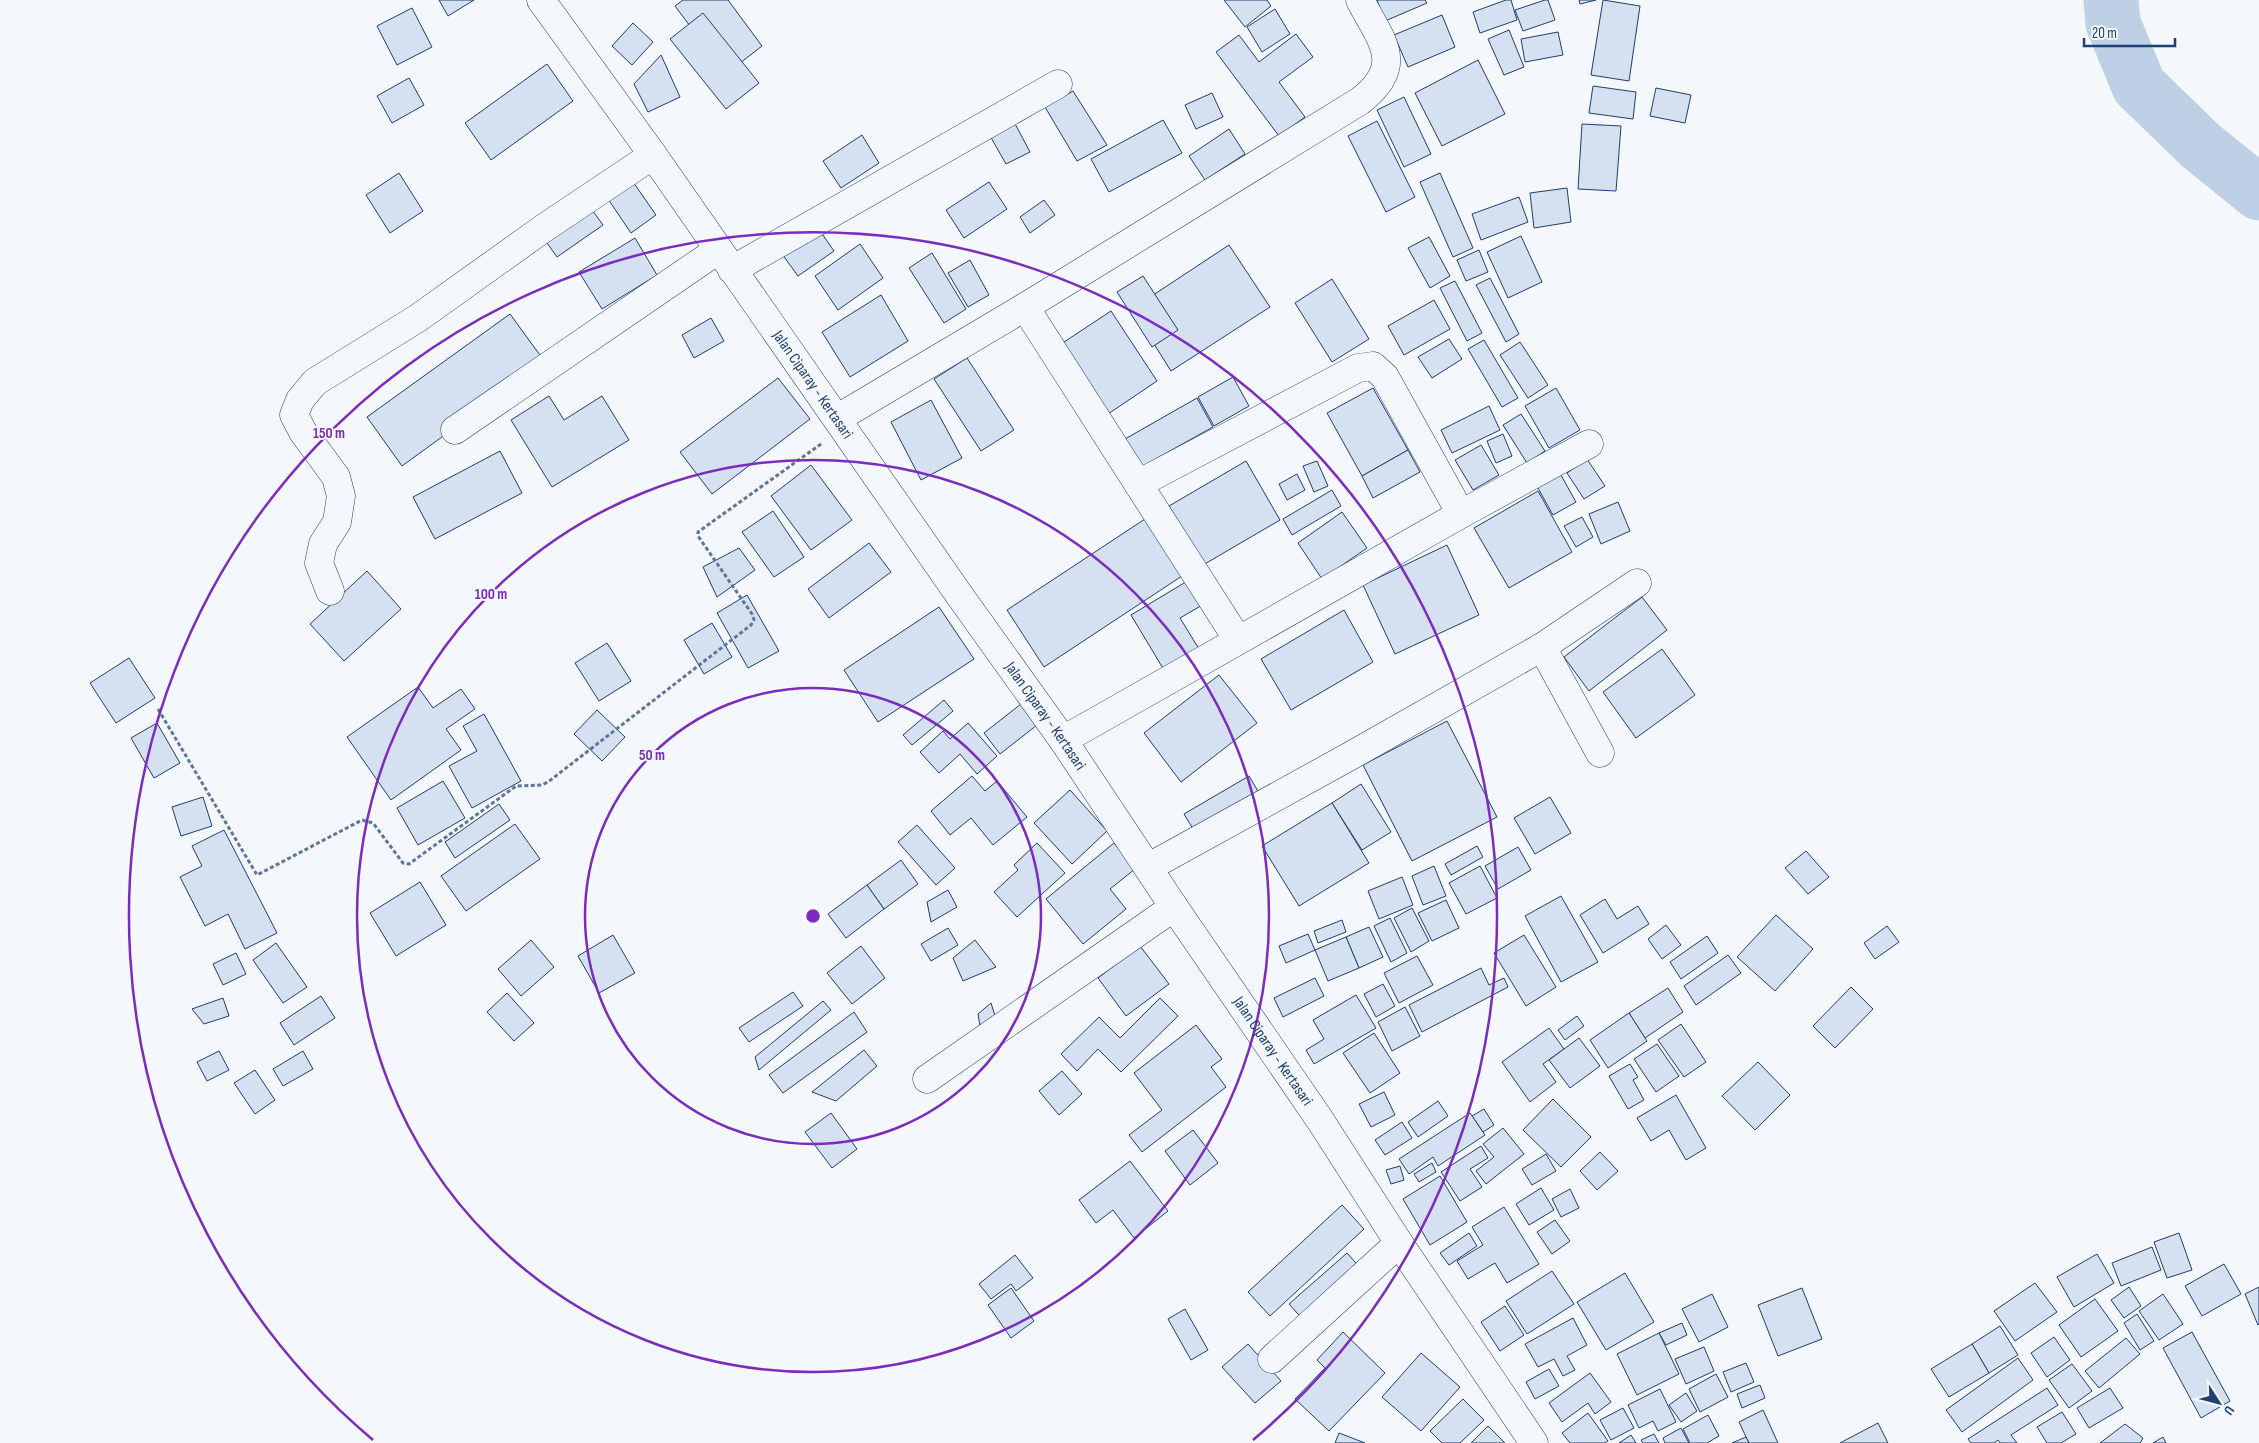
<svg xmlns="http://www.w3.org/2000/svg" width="2259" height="1443" font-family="'Sofia Sans Condensed',sans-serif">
<rect width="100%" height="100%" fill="#f4f7fb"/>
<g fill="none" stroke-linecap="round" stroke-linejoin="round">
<!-- river -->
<polyline stroke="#bed0e5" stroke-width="55" points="2111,0 2113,23 2139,86 2201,146 2259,193"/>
</g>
<!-- building -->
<g fill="#d5e0f0" stroke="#1d3f73">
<polygon points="439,0 474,0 448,16"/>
<polygon points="683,0 728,0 762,46 726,74 675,6"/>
<polygon points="1224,0 1267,0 1271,6 1245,27"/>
<polygon points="1377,0 1425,0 1427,3 1385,21"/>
<polygon points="1506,0 1511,0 1517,20 1480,33 1473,12"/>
<polygon points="1545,0 1548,0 1555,20 1523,31 1515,10"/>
<polygon points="1579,0 1596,0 1580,4"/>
<polygon points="1603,0 1640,6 1629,81 1591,75"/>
<polygon points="412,8 432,47 397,65 377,26"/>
<polygon points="1275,9 1290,34 1262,52 1247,27"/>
<polygon points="703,13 759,83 726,109 670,39"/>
<polygon points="1442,15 1455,47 1408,67 1394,35"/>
<polygon points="633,23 653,42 632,65 612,46"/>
<polygon points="1509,30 1524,67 1504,75 1488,39"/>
<polygon points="1558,32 1563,55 1525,62 1521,39"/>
<polygon points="1296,34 1313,57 1279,82 1305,117 1279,136 1216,52 1239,35 1259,62"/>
<polygon points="661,55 680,97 648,112 634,84"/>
<polygon points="1478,60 1505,114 1442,146 1415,93"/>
<polygon points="547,64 573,101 491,160 465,123"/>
<polygon points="409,78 424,105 392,123 377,96"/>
<polygon points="1593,86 1636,92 1633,119 1589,113"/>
<polygon points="1656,88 1691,95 1685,123 1650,116"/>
<polygon points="1073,91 1107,145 1077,161 1045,107"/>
<polygon points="1212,93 1223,117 1196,129 1185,105"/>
<polygon points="1404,97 1431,154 1404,167 1377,110"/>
<polygon points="1013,120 1030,152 1006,164 989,134"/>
<polygon points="1163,120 1182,153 1109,192 1091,159"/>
<polygon points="1377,121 1415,197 1386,212 1348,136"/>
<polygon points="1582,124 1621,126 1616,191 1578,189"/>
<polygon points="1229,129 1245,154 1205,180 1189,156"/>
<polygon points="862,135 879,163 841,188 823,161"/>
<polygon points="399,173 423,211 390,233 366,195"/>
<polygon points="1440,173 1473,248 1453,257 1420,182"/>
<polygon points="631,179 656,215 631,233 606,196"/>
<polygon points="989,182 1007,209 964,238 946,210"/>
<polygon points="1567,188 1571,222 1534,228 1530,193"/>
<polygon points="1519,197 1528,222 1481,240 1472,214"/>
<polygon points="1044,200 1055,215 1030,233 1020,217"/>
<polygon points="587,203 603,225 557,257 542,236"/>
<polygon points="818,228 834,251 798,276 782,254"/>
<polygon points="1521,236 1542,282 1508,298 1487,252"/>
<polygon points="1429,237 1450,276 1430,288 1408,248"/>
<polygon points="635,238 657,275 602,309 579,272"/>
<polygon points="860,244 883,278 838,310 815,276"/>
<polygon points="1229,245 1270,307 1171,371 1132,309"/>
<polygon points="1479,250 1488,272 1466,281 1457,260"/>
<polygon points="932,253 966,309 944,323 909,268"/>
<polygon points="970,260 989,295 968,307 948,273"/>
<polygon points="1143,276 1178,330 1152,347 1117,292"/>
<polygon points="1490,278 1519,334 1506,342 1476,285"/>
<polygon points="1332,279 1369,339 1332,362 1295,303"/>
<polygon points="1455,281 1482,333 1467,341 1440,288"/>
<polygon points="881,295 908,341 850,377 822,332"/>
<polygon points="1434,300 1450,329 1404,355 1388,326"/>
<polygon points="1111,311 1157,381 1108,414 1061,344"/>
<polygon points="510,314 545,362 402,466 367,417"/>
<polygon points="711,318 724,341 694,358 682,335"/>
<polygon points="1449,339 1462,359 1432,378 1418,357"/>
<polygon points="1484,340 1518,398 1502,407 1468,349"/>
<polygon points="1520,342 1548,385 1528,398 1500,355"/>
<polygon points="967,358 1014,430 981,451 934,379"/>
<polygon points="1233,377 1249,406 1214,426 1198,397"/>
<polygon points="778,378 810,419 712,494 680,452"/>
<polygon points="1373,388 1408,450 1362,476 1327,413"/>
<polygon points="1556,388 1580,430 1549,448 1525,406"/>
<polygon points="549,396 564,420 602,396 629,440 552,487 511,420"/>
<polygon points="1197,398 1213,427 1141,467 1125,439"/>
<polygon points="931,400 962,458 921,480 891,422"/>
<polygon points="1489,406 1500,430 1452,453 1441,430"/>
<polygon points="1521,414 1545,451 1527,463 1503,425"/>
<polygon points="1503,434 1512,456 1496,463 1487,441"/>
<polygon points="1481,445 1499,475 1473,490 1455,460"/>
<polygon points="1408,450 1420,472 1373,498 1362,476"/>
<polygon points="500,451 522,493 435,539 413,497"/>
<polygon points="1587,459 1605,486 1584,499 1567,473"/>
<polygon points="1246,461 1280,520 1203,565 1169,506"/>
<polygon points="1317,461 1328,486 1314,492 1303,466"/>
<polygon points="811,465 852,520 811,550 771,496"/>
<polygon points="1557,468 1576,502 1553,515 1534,481"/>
<polygon points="1297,474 1305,490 1287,500 1279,484"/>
<polygon points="1332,490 1341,506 1292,535 1283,519"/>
<polygon points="1538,491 1572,552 1509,588 1474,528"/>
<polygon points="1618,502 1630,531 1601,544 1589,514"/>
<polygon points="773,511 804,557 774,577 742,532"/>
<polygon points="1342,512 1367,548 1322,579 1298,543"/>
<polygon points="1148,517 1185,574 1044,667 1007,610"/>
<polygon points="1582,517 1593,537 1576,547 1564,526"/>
<polygon points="869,543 891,572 829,618 808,589"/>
<polygon points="1447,545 1479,615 1395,654 1363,585"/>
<polygon points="739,548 755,570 717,597 703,567"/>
<polygon points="367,571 401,609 344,661 310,624"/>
<polygon points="1189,580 1204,604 1180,618 1199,649 1164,670 1131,615"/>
<polygon points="747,595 779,651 748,668 717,613"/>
<polygon points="1642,597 1667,630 1589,691 1564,657"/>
<polygon points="939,607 974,659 878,722 844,670"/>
<polygon points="1344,610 1373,662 1291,710 1261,659"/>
<polygon points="712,623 732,657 704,674 684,640"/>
<polygon points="607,643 631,681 599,701 575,663"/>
<polygon points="1662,649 1695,695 1636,738 1603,692"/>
<polygon points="129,658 155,698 116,723 90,683"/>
<polygon points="1219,675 1257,723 1181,782 1144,733"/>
<polygon points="418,687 433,708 461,689 475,709 446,729 461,750 391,800 347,737"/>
<polygon points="944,700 953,711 912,745 903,735"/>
<polygon points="1021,704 1037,725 1000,754 984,733"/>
<polygon points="597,710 625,737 602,761 574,734"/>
<polygon points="484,714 521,781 472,808 449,766 477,751 463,726"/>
<polygon points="1447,721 1497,817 1412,861 1363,765"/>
<polygon points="157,723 180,763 154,778 131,738"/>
<polygon points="968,723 997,756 977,774 960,754 939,773 920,752 943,731 950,739"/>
<polygon points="972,776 985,791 997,781 1027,817 993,845 971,818 950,835 931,811"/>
<polygon points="1249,776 1262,798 1198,837 1184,814"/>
<polygon points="443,781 465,818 418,845 397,808"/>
<polygon points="1361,784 1391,832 1362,850 1332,803"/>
<polygon points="1070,790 1107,831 1072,864 1034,823"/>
<polygon points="203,797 212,826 181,836 172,807"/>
<polygon points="1550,797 1571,833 1535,854 1514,818"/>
<polygon points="1332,803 1369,863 1299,906 1262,846"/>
<polygon points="499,804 510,820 455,858 445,842"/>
<polygon points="515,824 540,859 466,911 441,876"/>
<polygon points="917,825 955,868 936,885 898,842"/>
<polygon points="224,830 277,933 245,949 228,914 205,926 180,877 202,866 192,846"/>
<polygon points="1037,843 1065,873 1017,917 994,892 1018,870 1014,865"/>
<polygon points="1114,843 1135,869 1110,889 1126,909 1083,944 1046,899"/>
<polygon points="1477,846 1483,857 1451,875 1445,864"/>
<polygon points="1518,847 1531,870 1498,889 1485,866"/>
<polygon points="1806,851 1829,877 1808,894 1785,868"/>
<polygon points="901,860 918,884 884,909 867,885"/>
<polygon points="1434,866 1446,896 1423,905 1412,876"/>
<polygon points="1480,866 1497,898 1466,914 1449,883"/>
<polygon points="1402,877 1413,905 1379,919 1368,891"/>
<polygon points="420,882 446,925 396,956 370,913"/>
<polygon points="867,885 884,909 846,938 828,914"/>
<polygon points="948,890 957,907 931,922 927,902"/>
<polygon points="1561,896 1598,962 1561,982 1525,916"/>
<polygon points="1605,899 1617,919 1638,906 1649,924 1603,953 1580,915"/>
<polygon points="1446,900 1459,928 1432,941 1418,913"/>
<polygon points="1412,908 1429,941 1411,952 1394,918"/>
<polygon points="1776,915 1813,949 1775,991 1737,957"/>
<polygon points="1390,918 1407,953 1391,962 1374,926"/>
<polygon points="1342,920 1346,932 1318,943 1314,931"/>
<polygon points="1666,925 1681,945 1662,959 1648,939"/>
<polygon points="1887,926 1899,942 1875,959 1864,943"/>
<polygon points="1369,927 1383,957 1359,968 1346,937"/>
<polygon points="948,928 958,945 931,961 921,944"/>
<polygon points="1308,934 1315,950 1286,963 1279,946"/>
<polygon points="613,935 635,973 599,993 578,956"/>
<polygon points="1524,935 1556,987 1526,1006 1494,953"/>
<polygon points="1707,936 1718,953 1681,979 1670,962"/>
<polygon points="1346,937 1359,968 1328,981 1315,950"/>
<polygon points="531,940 554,967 521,996 498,969"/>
<polygon points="975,940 996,967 963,981 953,958"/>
<polygon points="276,943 307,987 283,1003 253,960"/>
<polygon points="861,946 885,978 852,1004 827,973"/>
<polygon points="1140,946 1169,984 1126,1016 1098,978"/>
<polygon points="236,953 246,974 223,985 213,964"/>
<polygon points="1728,955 1741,973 1696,1005 1684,986"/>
<polygon points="1417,956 1433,985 1399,1003 1384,973"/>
<polygon points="1481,968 1489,985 1504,978 1508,987 1422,1032 1409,1005"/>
<polygon points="1315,978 1324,996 1283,1017 1274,998"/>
<polygon points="1383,984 1395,1006 1376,1017 1364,994"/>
<polygon points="1851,987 1873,1009 1835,1048 1813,1026"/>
<polygon points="1668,988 1683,1012 1645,1038 1629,1013"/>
<polygon points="793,992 803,1006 749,1042 739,1028"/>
<polygon points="507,993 534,1023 514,1041 487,1012"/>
<polygon points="1356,995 1376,1028 1314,1064 1306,1050 1324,1039 1313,1020"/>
<polygon points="321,996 335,1018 294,1045 280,1023"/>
<polygon points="223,998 229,1016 204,1024 192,1009"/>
<polygon points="1160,998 1178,1016 1121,1072 1098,1049 1077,1071 1061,1054 1099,1017 1120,1038"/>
<polygon points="823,1001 831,1010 759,1070 755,1057"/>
<polygon points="991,1003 995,1016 980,1026 978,1014"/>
<polygon points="1405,1007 1420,1036 1392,1051 1378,1022"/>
<polygon points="854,1012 867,1032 783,1093 769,1075"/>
<polygon points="1629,1013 1647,1041 1608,1068 1590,1040"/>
<polygon points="1577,1016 1584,1026 1565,1040 1558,1030"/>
<polygon points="1681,1024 1706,1062 1684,1077 1658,1040"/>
<polygon points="1196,1025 1222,1059 1211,1067 1226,1087 1142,1152 1129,1135 1162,1110 1134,1073"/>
<polygon points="1549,1028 1564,1049 1543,1064 1556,1082 1530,1102 1502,1062"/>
<polygon points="1374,1033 1400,1073 1370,1093 1343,1053"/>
<polygon points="1579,1038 1600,1066 1570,1088 1549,1060"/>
<polygon points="1657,1044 1679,1076 1656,1092 1634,1059"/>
<polygon points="864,1050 877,1066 836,1101 812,1092"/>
<polygon points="219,1051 229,1070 207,1081 197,1062"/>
<polygon points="303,1051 313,1069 283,1086 273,1069"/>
<polygon points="1758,1062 1790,1095 1755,1130 1722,1096"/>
<polygon points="1630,1064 1638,1077 1633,1080 1644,1100 1628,1109 1609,1076"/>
<polygon points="255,1070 275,1100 255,1114 234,1083"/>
<polygon points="1062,1071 1082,1094 1059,1115 1039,1091"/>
<polygon points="1384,1092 1395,1115 1371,1127 1359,1104"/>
<polygon points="1676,1095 1706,1148 1686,1160 1669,1130 1651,1141 1637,1118"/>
<polygon points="1553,1099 1591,1137 1561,1167 1523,1130"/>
<polygon points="1438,1101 1448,1116 1418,1137 1408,1122"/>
<polygon points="1484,1109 1494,1125 1483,1132 1472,1116"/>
<polygon points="831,1113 857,1149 832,1168 805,1132"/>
<polygon points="1470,1113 1485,1135 1438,1166 1433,1157 1409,1174 1399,1159"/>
<polygon points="1402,1122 1412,1138 1385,1155 1375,1140"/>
<polygon points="1503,1128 1524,1154 1486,1184 1476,1171 1494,1157 1483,1144"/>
<polygon points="1193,1130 1218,1163 1190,1185 1165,1151"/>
<polygon points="1481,1146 1488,1158 1470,1169 1482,1187 1460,1201 1441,1172"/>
<polygon points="1600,1152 1618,1171 1597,1190 1580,1171"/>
<polygon points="1546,1154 1556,1171 1532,1185 1522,1169"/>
<polygon points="1130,1161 1168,1211 1134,1238 1113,1210 1096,1223 1079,1200"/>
<polygon points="1432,1163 1436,1172 1419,1182 1414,1174"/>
<polygon points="1400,1166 1404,1180 1391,1184 1386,1170"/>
<polygon points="1440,1176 1467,1222 1430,1245 1403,1199"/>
<polygon points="1541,1188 1554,1210 1529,1225 1516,1204"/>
<polygon points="1570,1189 1579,1208 1561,1217 1552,1199"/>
<polygon points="1342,1205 1364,1229 1270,1316 1248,1292"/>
<polygon points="1504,1207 1539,1264 1507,1283 1495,1263 1468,1279 1457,1261 1483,1245 1472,1227"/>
<polygon points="1555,1220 1570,1241 1552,1254 1537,1232"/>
<polygon points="1469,1233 1477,1246 1449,1265 1440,1253"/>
<polygon points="2179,1233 2192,1270 2167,1278 2154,1242"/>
<polygon points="2152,1247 2161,1270 2121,1286 2112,1263"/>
<polygon points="1347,1253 1364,1272 1306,1323 1289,1304"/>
<polygon points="2097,1254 2114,1283 2074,1307 2057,1277"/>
<polygon points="1015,1255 1033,1278 1016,1291 1011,1284 991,1299 979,1284"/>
<polygon points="2224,1264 2241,1294 2202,1316 2185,1286"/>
<polygon points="1552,1271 1574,1304 1527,1334 1506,1301"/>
<polygon points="1625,1273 1654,1322 1606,1350 1577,1302"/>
<polygon points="2035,1283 2057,1312 2015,1341 1994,1311"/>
<polygon points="2129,1287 2141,1306 2124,1318 2111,1300"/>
<polygon points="2259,1287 2259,1324 2258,1325 2245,1294"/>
<polygon points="1011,1288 1034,1321 1011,1338 988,1305"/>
<polygon points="1802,1288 1822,1339 1778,1356 1758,1305"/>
<polygon points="1712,1294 1728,1327 1699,1342 1682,1309"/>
<polygon points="2163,1294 2183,1324 2159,1340 2139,1311"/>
<polygon points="2095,1299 2118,1331 2081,1357 2059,1325"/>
<polygon points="1505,1306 1524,1335 1500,1351 1481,1322"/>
<polygon points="1185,1309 1208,1350 1191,1360 1168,1319"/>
<polygon points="2137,1314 2154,1341 2140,1350 2124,1323"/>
<polygon points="1573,1318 1587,1345 1567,1356 1575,1370 1563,1376 1554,1359 1538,1367 1525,1344"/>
<polygon points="1682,1323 1687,1335 1666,1345 1659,1333"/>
<polygon points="2000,1326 2018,1355 1989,1373 1972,1344"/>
<polygon points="1343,1332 1385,1373 1329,1431 1295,1399 1325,1368 1317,1360"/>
<polygon points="2192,1332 2230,1401 2201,1418 2163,1348"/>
<polygon points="1659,1333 1679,1374 1637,1395 1617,1354"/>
<polygon points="2054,1337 2070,1360 2047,1377 2031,1353"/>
<polygon points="2126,1338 2140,1354 2099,1388 2085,1371"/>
<polygon points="1248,1344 1281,1381 1255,1403 1222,1367"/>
<polygon points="1972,1344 1989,1373 1949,1397 1931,1369"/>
<polygon points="1704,1347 1714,1371 1686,1384 1675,1359"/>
<polygon points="1421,1353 1460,1387 1421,1431 1382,1397"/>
<polygon points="2018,1358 2033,1380 1962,1432 1946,1410"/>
<polygon points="1746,1363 1754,1382 1731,1392 1723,1372"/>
<polygon points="2072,1364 2092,1391 2069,1408 2049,1380"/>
<polygon points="1549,1369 1559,1386 1535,1399 1526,1382"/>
<polygon points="1590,1373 1611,1402 1595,1414 1588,1403 1562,1422 1549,1403"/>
<polygon points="1716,1374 1728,1397 1700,1412 1689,1389"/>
<polygon points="1760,1385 1765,1398 1742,1408 1737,1394"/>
<polygon points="2047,1388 2058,1405 2011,1435 2017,1443 2000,1443 1998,1440 1994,1443 1971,1443 1968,1439"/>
<polygon points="2110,1388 2123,1408 2089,1428 2077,1408"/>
<polygon points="1660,1389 1676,1422 1658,1431 1653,1421 1639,1428 1628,1405"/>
<polygon points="1686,1393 1697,1411 1681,1422 1669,1405"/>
<polygon points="1463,1399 1484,1420 1460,1443 1442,1443 1430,1431"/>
<polygon points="1623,1408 1634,1428 1611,1440 1600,1420"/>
<polygon points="1763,1410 1778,1443 1749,1443 1746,1437 1739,1422"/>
<polygon points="2062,1412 2076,1434 2061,1443 2047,1443 2037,1427"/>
<polygon points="1588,1413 1608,1441 1605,1443 1570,1443 1562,1433"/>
<polygon points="1708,1415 1719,1436 1707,1443 1690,1443 1683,1429"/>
<polygon points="1878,1423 1888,1443 1840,1443"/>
<polygon points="2125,1424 2143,1438 2140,1443 2100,1443"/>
<polygon points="1488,1426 1505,1443 1471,1443"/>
<polygon points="1681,1428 1689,1443 1665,1443 1663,1438"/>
<polygon points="1339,1433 1365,1443 1335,1443"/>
<polygon points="1654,1434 1659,1443 1643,1443 1641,1440"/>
<polygon points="1631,1435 1636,1443 1619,1443"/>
<polygon points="1746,1437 1749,1443 1732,1443"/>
<polygon points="2163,1437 2166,1443 2153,1443"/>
</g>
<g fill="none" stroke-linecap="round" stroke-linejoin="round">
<!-- minor casing -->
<g stroke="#1d3f73" stroke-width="29">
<g id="minor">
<polyline points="732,270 1058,84"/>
<polyline points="1025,307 1238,640"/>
<polyline points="455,430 718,250"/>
<polyline points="1138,484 1358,368 1373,366 1385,377 1461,514"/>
<polyline points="330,591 319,563 323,544 337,522 341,496 336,477 303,432 294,415 300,400 315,382 418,318 544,228 653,155"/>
<polyline points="1542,647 1600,753"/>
<polyline points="1063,740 1461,514 1589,444"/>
<polyline points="1149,867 1352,755 1542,647 1637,583"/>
<polyline points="927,1079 1174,907"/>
<polyline points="1272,1359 1399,1243"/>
</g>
</g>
<!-- tertiary casing -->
<g stroke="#1d3f73" stroke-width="29">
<path id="tertiary" d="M838,418L1025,307L1360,101C1406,65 1382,42 1360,0"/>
</g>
<!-- secondary casing -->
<g stroke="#1d3f73" stroke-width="29">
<g id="secondary">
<path id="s1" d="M541,0L653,155L960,596L1063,740L1174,907L1320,1120L1399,1243L1534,1443"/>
</g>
</g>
<!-- path -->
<polyline stroke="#5e769c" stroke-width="3" stroke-dasharray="4 2.5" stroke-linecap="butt" points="158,709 257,875 362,820 373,823 403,863 409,864 516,786 542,785 548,782 751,625 754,620 752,614 698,536 698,532 821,444"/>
<!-- minor -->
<use href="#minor" stroke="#f4f7fb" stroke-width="28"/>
<!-- tertiary -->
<use href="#tertiary" stroke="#f4f7fb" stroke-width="28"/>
<!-- secondary -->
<use href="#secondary" stroke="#f4f7fb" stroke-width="28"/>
</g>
<!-- distance rings -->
<g fill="none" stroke="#7b2cbf" stroke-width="2.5">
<circle cx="813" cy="916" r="228"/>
<circle cx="813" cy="916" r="456"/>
<path d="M373 1440A684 684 0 1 1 1253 1440"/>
</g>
<g text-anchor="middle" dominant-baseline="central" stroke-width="4" stroke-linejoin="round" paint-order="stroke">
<!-- street labels -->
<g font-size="16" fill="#1d3f73" stroke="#f4f7fb">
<text stroke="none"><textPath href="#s1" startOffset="471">Jalan Ciparay - Kertasari</textPath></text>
<text stroke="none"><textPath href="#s1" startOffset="876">Jalan Ciparay - Kertasari</textPath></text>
<text stroke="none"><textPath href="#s1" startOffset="1281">Jalan Ciparay - Kertasari</textPath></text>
</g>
</g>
<circle cx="813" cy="916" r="8" fill="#7b2cbf" stroke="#f4f7fb" stroke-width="2.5"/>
<g font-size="15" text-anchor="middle" font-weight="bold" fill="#7b2cbf" stroke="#f4f7fb" stroke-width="4" stroke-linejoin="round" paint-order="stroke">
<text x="329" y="438">150 m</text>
<text x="491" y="599">100 m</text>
<text x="652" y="760">50 m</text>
</g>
<!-- north arrow -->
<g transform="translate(2219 1403) rotate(126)" stroke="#f4f7fb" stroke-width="4" paint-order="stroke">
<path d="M0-4L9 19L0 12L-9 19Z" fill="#1d3f73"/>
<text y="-8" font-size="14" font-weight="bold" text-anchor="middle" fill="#1d3f73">U</text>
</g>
<!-- scale -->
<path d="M2084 38v8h91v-8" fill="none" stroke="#1d3f73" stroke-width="2.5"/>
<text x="2092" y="38" font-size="15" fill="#1d3f73" stroke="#f4f7fb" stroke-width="4" paint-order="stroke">20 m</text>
</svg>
